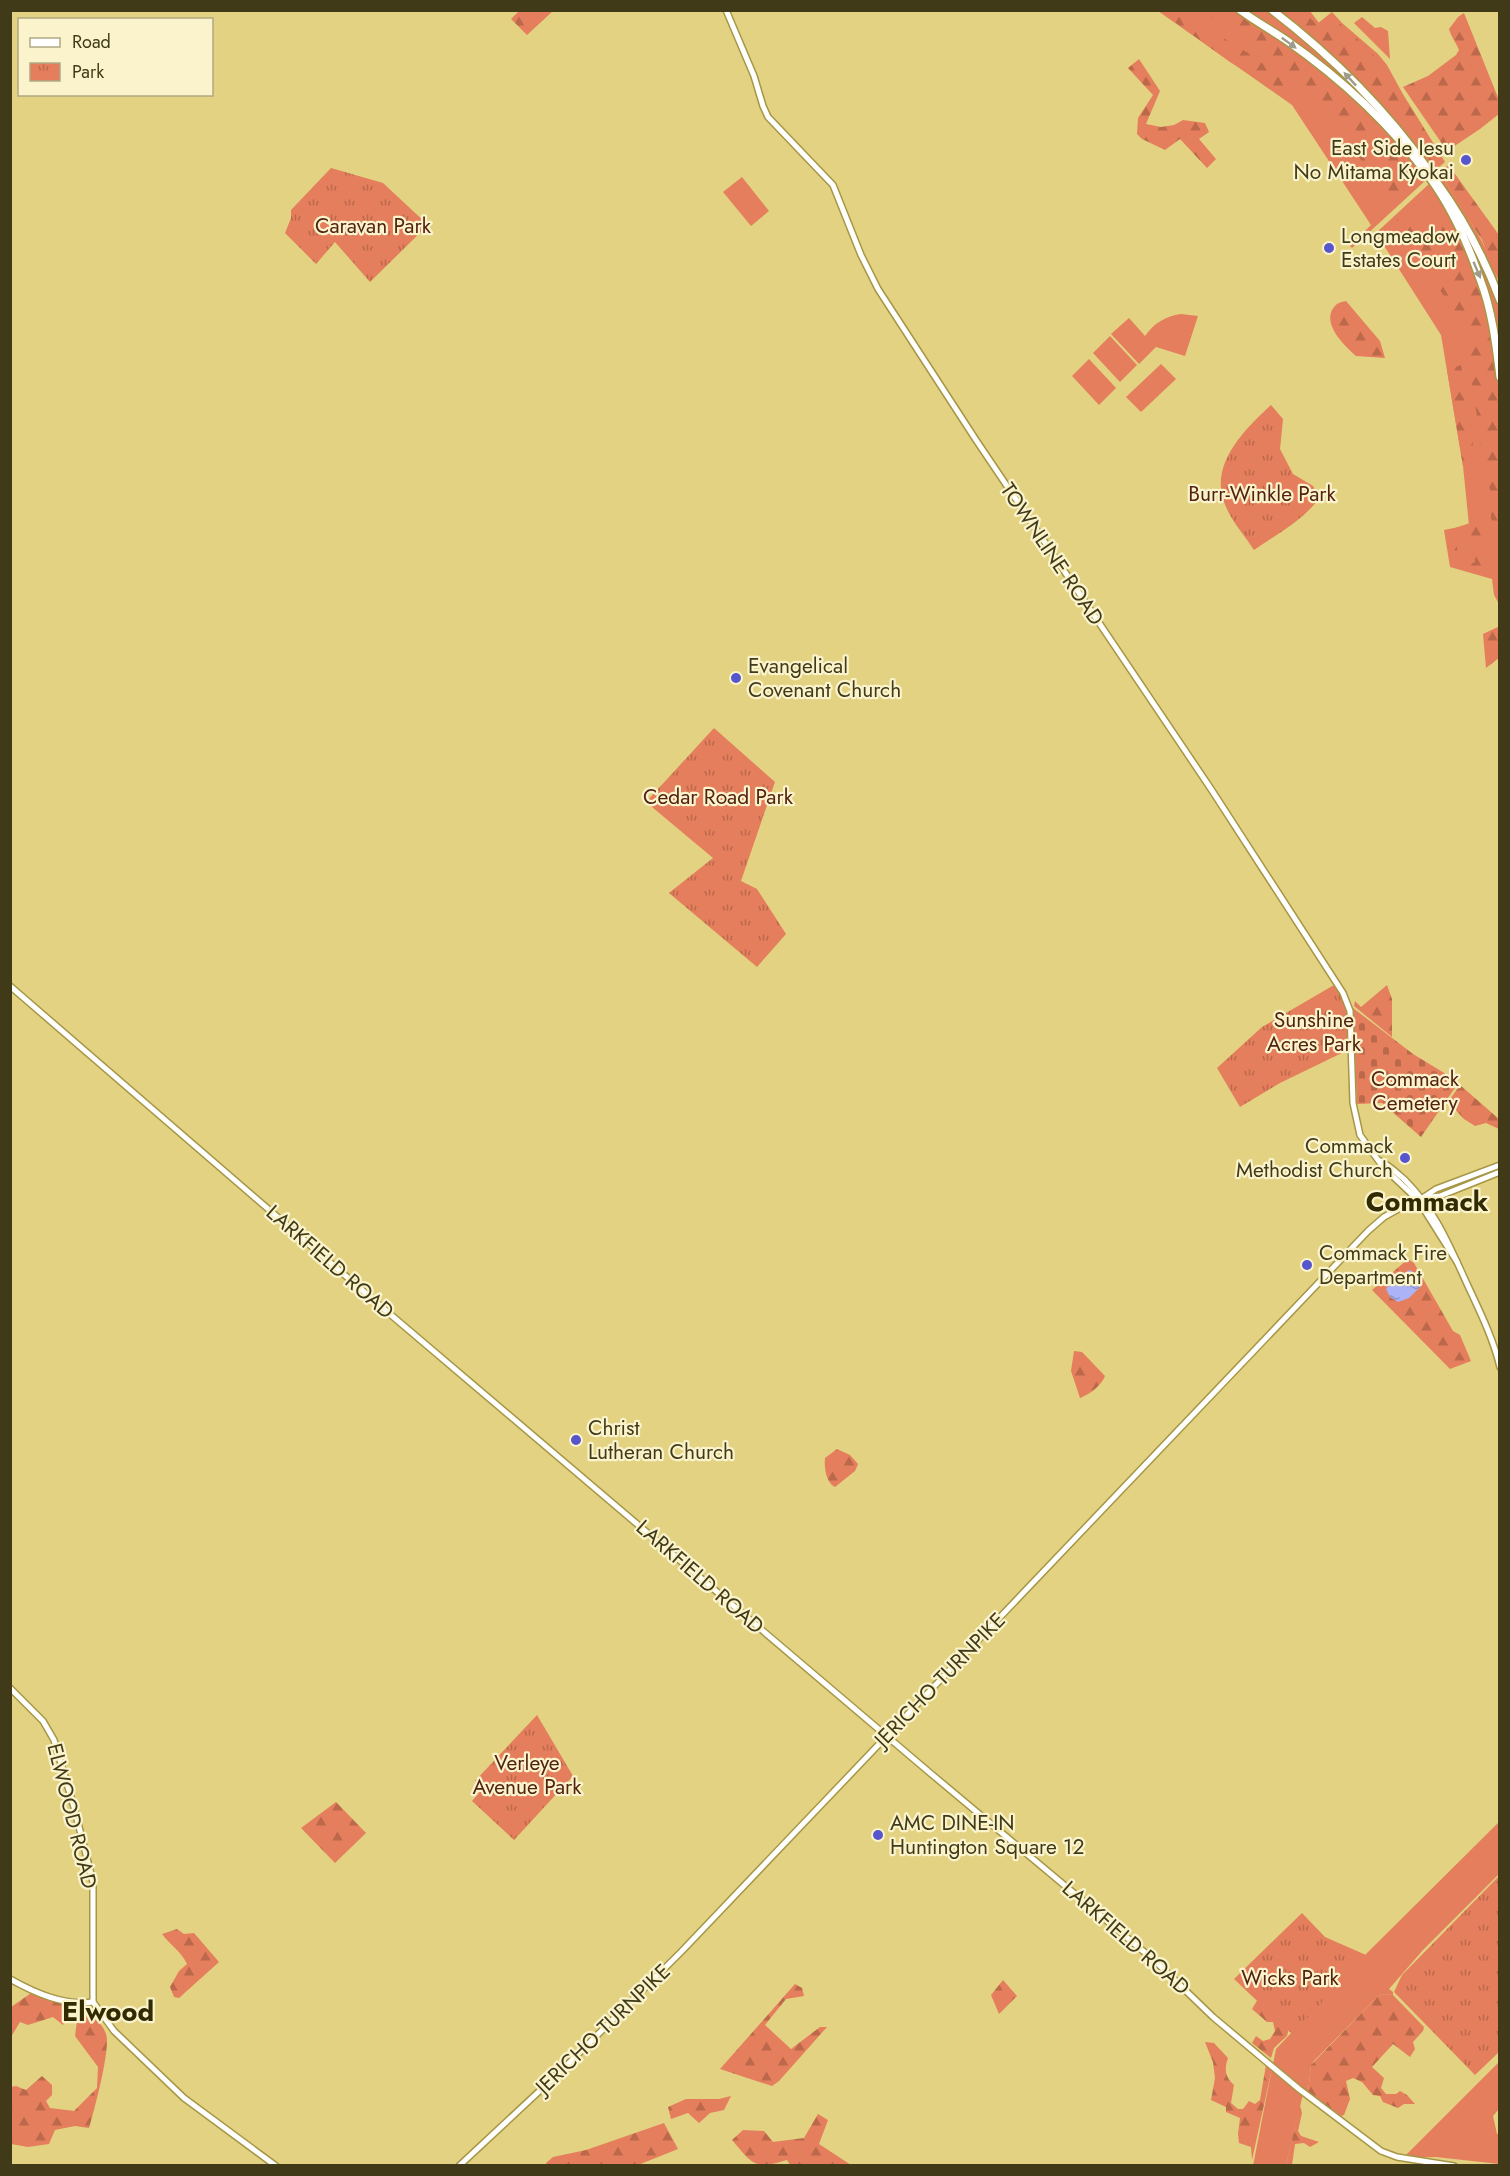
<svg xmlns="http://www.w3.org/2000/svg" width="1510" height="2176" font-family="Jost,sans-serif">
<defs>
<pattern id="forest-firs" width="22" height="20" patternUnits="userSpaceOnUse" patternTransform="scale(1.5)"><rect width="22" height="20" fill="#e57e5c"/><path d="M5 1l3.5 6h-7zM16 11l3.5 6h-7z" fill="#bb684b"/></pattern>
<pattern id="cemetery-stones" width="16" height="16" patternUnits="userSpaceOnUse" patternTransform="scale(1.5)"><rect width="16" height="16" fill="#e57e5c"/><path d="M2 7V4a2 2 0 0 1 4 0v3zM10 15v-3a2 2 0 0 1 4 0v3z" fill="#bb684b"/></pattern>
<pattern id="park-tufts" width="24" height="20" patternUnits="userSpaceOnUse" patternTransform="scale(1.5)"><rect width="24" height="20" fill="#e57e5c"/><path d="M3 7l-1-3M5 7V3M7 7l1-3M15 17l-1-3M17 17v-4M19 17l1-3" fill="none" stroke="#bb684b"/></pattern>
<pattern id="water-ripples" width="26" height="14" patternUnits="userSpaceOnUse" patternTransform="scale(1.5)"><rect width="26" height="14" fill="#acb3f7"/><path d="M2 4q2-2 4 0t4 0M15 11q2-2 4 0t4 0" fill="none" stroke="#8d93c7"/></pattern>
</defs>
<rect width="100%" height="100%" fill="#e2d281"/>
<!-- green -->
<g fill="#e57e5c">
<polygon points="1158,11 1236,11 1316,65 1348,92 1402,147 1426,180 1352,248 1350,246 1371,225 1292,105"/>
<polygon points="1243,11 1268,11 1294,31 1345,78 1389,124 1342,82"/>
<polygon points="1275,11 1310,11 1319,23 1332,12 1342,23 1378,54 1387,65 1405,98 1445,162 1432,173 1376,104"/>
<path d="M1447,166L1450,167L1444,171L1441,175C1460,206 1499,258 1499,294L1436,178Z"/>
<polygon points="742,177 769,211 751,226 723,192"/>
<polygon points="1430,183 1458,230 1481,286 1495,348 1499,396 1499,604 1494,595 1492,579 1450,567 1444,530 1469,525 1463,466 1441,335 1376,233"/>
<polygon points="1459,218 1493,285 1499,306 1499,358 1492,311"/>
<path d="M1181,314L1198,316L1185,356L1156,347L1139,364L1111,334L1129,318L1145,336C1154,323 1166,316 1181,314Z"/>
<polygon points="1110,336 1137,365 1120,382 1093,353"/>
<polygon points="1089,359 1116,388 1099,405 1072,376"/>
<polygon points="1161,364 1176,379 1141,412 1126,397"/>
<polygon points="1499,1822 1499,1874 1423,1950 1389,1989 1393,1992 1393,1995 1385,1994 1378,1996 1313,2062 1311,2066 1308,2092 1273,2064 1276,2049 1365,1955"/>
<polygon points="1499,2062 1499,2109 1493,2116 1497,2134 1499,2134 1499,2164 1436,2157 1403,2158"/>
<polygon points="1272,2068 1303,2094 1286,2165 1253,2166"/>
</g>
<!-- forest -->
<g fill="url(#forest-firs)">
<polygon points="519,11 519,10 553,11 527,35 511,19"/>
<polygon points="1179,11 1248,53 1294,86 1295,91 1287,97 1230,62 1172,20"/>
<polygon points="1203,11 1232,11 1303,59 1381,128 1425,179 1391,209 1345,134 1318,94"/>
<path d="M1280,11H1307L1311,19L1317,24L1331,13C1343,30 1354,34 1367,48C1397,79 1420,123 1443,159L1433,172L1427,153L1389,110L1305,28Z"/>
<path d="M1464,13L1499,100V114L1480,129L1447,151L1403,87L1428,76L1456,55L1459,50C1456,42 1451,37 1449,29L1458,17Z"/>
<polygon points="1362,17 1375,28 1381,27 1388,31 1390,59 1354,23"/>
<polygon points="1139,59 1160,91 1146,124 1161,127 1174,125 1183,120 1205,123 1209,132 1199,139 1216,159 1207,168 1180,139 1165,150 1142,139 1137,134 1138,118 1153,95 1128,68"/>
<polygon points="1450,167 1499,235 1499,282 1482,240 1441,175"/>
<path d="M1430,194C1448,223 1467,251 1477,283C1504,370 1500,471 1499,561L1497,533L1491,518L1492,501L1489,485L1484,477L1478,423L1472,383L1468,369L1465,327L1395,224L1400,215L1416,204L1419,207C1413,218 1413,226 1422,235L1437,228L1439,221L1425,196Z"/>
<path d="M1346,301L1380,341L1385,358L1356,356C1345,346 1321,324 1334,307C1337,303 1341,302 1346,301Z"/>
<polygon points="1461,365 1475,459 1475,466 1465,468 1463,466 1447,370"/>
<polygon points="1473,522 1478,522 1480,525 1483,574 1457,568 1452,561 1452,539 1455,537 1458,554 1463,562 1471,564 1475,562 1474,537 1465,532 1452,533 1449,530"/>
<polygon points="1498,627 1499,658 1486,668 1483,634"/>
<polygon points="1387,985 1392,999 1392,1037 1354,1006 1355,1001 1361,1007"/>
<polygon points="1460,1085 1499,1119 1499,1129 1486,1123 1475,1126 1464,1119 1448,1102"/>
<polygon points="1408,1259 1414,1263 1453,1331 1460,1335 1471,1361 1450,1369 1372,1290"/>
<path d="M1074,1351L1082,1352L1105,1376C1101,1386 1090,1394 1080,1398L1071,1371Z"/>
<path d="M837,1449L850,1455L858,1464L855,1471L835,1487C826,1483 824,1467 825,1458Z"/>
<polygon points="336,1802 366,1833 335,1863 301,1828"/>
<path d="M177,1929L184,1934L194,1933L219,1962L179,1998L174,1997L170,1987L179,1971L187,1964C181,1951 170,1945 162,1934Z"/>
<polygon points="1003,1980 1017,1996 999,2014 991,1995"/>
<polygon points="795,1984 802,1988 804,1996 786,1999 765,2025 791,2049 820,2027 827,2027 779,2081 772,2086 720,2069"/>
<polygon points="34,1991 72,2007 63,2025 53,2017 28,2025 20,2022 11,2037 11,2007"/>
<polygon points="1385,1994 1393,1995 1424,2027 1423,2031 1413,2042 1415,2049 1410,2057 1393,2044 1372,2067 1384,2078 1381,2088 1386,2094 1396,2094 1400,2091 1407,2095 1415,2104 1404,2104 1398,2108 1383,2102 1380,2096 1373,2095 1362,2082 1353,2078 1346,2081 1350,2099 1344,2115 1341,2116 1308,2092 1311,2065 1378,1996"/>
<polygon points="1258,1999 1289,2028 1287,2036 1274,2048 1271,2058 1252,2043 1256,2036 1263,2041 1270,2039 1275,2031 1273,2022 1267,2022 1252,2009"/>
<path d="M83,2011C93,2018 102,2022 106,2034C111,2048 94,2111 89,2128L75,2126L55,2130L49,2144L28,2147L11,2144V2087L16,2086L26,2090L42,2076L52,2085V2095L46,2101L50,2108L74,2111L97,2088L98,2067L75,2036L77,2021Z"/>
<path d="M1205,2042L1214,2043L1228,2058C1224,2069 1225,2077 1234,2085L1231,2103L1238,2109H1243L1249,2101L1255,2104L1260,2100L1266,2065L1272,2068L1252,2160L1251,2147L1239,2143L1238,2134L1240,2118L1226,2112V2107L1211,2100L1215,2078L1213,2062Z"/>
<polygon points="731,2096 724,2110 710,2113 699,2123 688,2113 671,2119 668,2107 686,2099 719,2099"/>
<polygon points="1300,2105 1302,2113 1298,2131 1301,2136 1319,2142 1310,2147 1304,2143 1295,2144 1292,2165 1286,2165"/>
<path d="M818,2114L828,2120L819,2144L851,2165H790L787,2160C755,2170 753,2165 732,2140L743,2130L764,2131L773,2142L804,2138Z"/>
<polygon points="664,2123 678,2149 638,2165 546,2165 546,2163 553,2157 586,2150"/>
</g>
<!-- cemetery -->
<polygon fill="url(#cemetery-stones)" points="1353,1008 1413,1054 1459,1082 1421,1137 1382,1103 1357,1104"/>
<!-- park -->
<g fill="url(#park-tufts)">
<polygon points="331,168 383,183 428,225 370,282 335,242 316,264 285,233 291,218 291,210"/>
<path d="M1271,405L1283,419L1280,449L1293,474L1313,486L1320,497C1304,520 1277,534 1254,550C1245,536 1233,523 1226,507C1207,466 1244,430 1271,405Z"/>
<polygon points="714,728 775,782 741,881 757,889 786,934 757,967 669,893 713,858 646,802"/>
<path d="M1334,985C1352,1007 1348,1023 1348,1050L1280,1083L1240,1107L1217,1068L1262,1027Z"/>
<polygon points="537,1715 573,1776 514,1840 472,1801 483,1788 475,1781"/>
<polygon points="1499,1876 1499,2052 1475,2075 1394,1992 1402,1975"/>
<polygon points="1302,1913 1325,1937 1366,1955 1292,2034 1234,1979"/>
</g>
<!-- water -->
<polygon fill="url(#water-ripples)" points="1410,1270 1417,1275 1421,1286 1409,1298 1398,1302 1390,1297 1386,1289 1396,1277"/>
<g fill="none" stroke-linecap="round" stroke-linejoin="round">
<!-- major casing -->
<g stroke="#a69746" stroke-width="8">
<g id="major">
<polyline points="726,10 754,76 763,106 768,117 833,185 861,255 878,289 976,440 1211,789 1343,993 1350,1011 1353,1103 1360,1135 1383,1167 1418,1200 1457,1262"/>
<polyline points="10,986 384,1309 929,1772 1155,1961 1213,2017 1299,2089 1381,2151 1397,2157 1454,2166"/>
<path d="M1380,1161C1389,1165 1397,1173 1405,1180C1436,1211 1450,1247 1468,1286C1480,1312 1493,1338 1500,1367"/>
<polyline points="1424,1197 1436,1189 1500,1165"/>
<polyline points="10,1688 43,1721 54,1740 74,1807 93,1882 93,2002 114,2031 184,2098 276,2166"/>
<path d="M10,1979C35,1993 64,2006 93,2002"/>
<polyline points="459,2166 562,2070 681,1952 1368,1231 1384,1217 1402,1207 1423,1198 1440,1196 1500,1172"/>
</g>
</g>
<!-- highway casing -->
<g stroke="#a69746" stroke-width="10">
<g id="highway">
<path d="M1240,10C1255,21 1271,30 1286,40C1339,77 1391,125 1430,178C1452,208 1468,244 1480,279C1492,310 1496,344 1500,377"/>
<path d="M1272,10C1331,55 1387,111 1430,172"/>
<path d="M1436,181C1463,218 1484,257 1500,300"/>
</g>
</g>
<!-- major -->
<use href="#major" stroke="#fff" stroke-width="5"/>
<!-- highway -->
<use href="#highway" stroke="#fff" stroke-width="7"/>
</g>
<!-- one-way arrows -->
<defs><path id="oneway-solid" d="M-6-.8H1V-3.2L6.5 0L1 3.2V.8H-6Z" transform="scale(1.5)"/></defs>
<g fill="#a09c8c">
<use href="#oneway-solid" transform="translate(1289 43) rotate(36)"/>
<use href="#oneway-solid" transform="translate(1350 79) rotate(-133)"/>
<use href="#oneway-solid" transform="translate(1477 270) rotate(67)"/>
</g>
<!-- markers -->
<g fill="#5755cd" stroke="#faf3cb" stroke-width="2">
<circle cx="1466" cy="160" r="6"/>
<circle cx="1329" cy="248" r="6"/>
<circle cx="736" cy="678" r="6"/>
<circle cx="1405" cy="1158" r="6"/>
<circle cx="1307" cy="1265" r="6"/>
<circle cx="576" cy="1440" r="6"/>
<circle cx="878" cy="1835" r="6"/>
</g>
<g text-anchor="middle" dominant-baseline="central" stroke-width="4.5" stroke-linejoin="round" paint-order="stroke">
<!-- poi labels -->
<g font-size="21" fill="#403a18" stroke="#faf3cb" text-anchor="start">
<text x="1454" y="148" text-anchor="end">East Side Iesu<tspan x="1454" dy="24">No Mitama Kyokai</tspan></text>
<text x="1341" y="236">Longmeadow<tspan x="1341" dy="24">Estates Court</tspan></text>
<text x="748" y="666">Evangelical<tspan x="748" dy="24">Covenant Church</tspan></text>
<text x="1393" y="1146" text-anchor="end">Commack<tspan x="1393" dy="24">Methodist Church</tspan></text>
<text x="1319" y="1253">Commack Fire<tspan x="1319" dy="24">Department</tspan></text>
<text x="588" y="1428">Christ<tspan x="588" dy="24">Lutheran Church</tspan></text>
<text x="890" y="1823">AMC DINE-IN<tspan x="890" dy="24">Huntington Square 12</tspan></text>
</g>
<!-- park labels -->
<g font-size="21" fill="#532312" stroke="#faf3cb">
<text x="373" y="226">Caravan Park</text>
<text x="1262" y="494">Burr-Winkle Park</text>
<text x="718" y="797">Cedar Road Park</text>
<text x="1314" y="1020">Sunshine<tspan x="1314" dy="24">Acres Park</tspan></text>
<text x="1415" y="1079">Commack<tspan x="1415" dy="24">Cemetery</tspan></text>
<text x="527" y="1763">Verleye<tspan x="527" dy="24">Avenue Park</tspan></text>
<text x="1290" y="1978">Wicks Park</text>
</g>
<!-- street labels -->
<g font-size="21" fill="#403a18" stroke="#faf3cb">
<text transform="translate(1052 554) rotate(56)">TOWNLINE ROAD</text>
<text transform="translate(330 1262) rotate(41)">LARKFIELD ROAD</text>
<text transform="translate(700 1577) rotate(41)">LARKFIELD ROAD</text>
<text transform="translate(940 1680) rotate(-46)">JERICHO TURNPIKE</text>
<text transform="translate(72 1816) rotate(76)">ELWOOD ROAD</text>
<text transform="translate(1126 1938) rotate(41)">LARKFIELD ROAD</text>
<text transform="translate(603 2029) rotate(-44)">JERICHO TURNPIKE</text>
</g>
<!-- district labels -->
<g font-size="27" font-weight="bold" fill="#322a00" stroke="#faf3cb">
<text x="1427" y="1201">Commack</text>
<text x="108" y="2011">Elwood</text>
</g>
</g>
<!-- border -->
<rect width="1510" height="2176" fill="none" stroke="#403a18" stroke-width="24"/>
<!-- legend -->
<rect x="18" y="18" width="195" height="78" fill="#faf3cb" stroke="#b0a983" stroke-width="1.5"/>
<rect x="30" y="38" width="30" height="9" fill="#ffffff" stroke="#b0a983" stroke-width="1.5"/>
<text x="72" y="48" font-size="18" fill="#403a18">Road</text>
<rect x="30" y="63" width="30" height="18" fill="url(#park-tufts)" stroke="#b0a983" stroke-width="1.5"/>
<text x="72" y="78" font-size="18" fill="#403a18">Park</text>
</svg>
